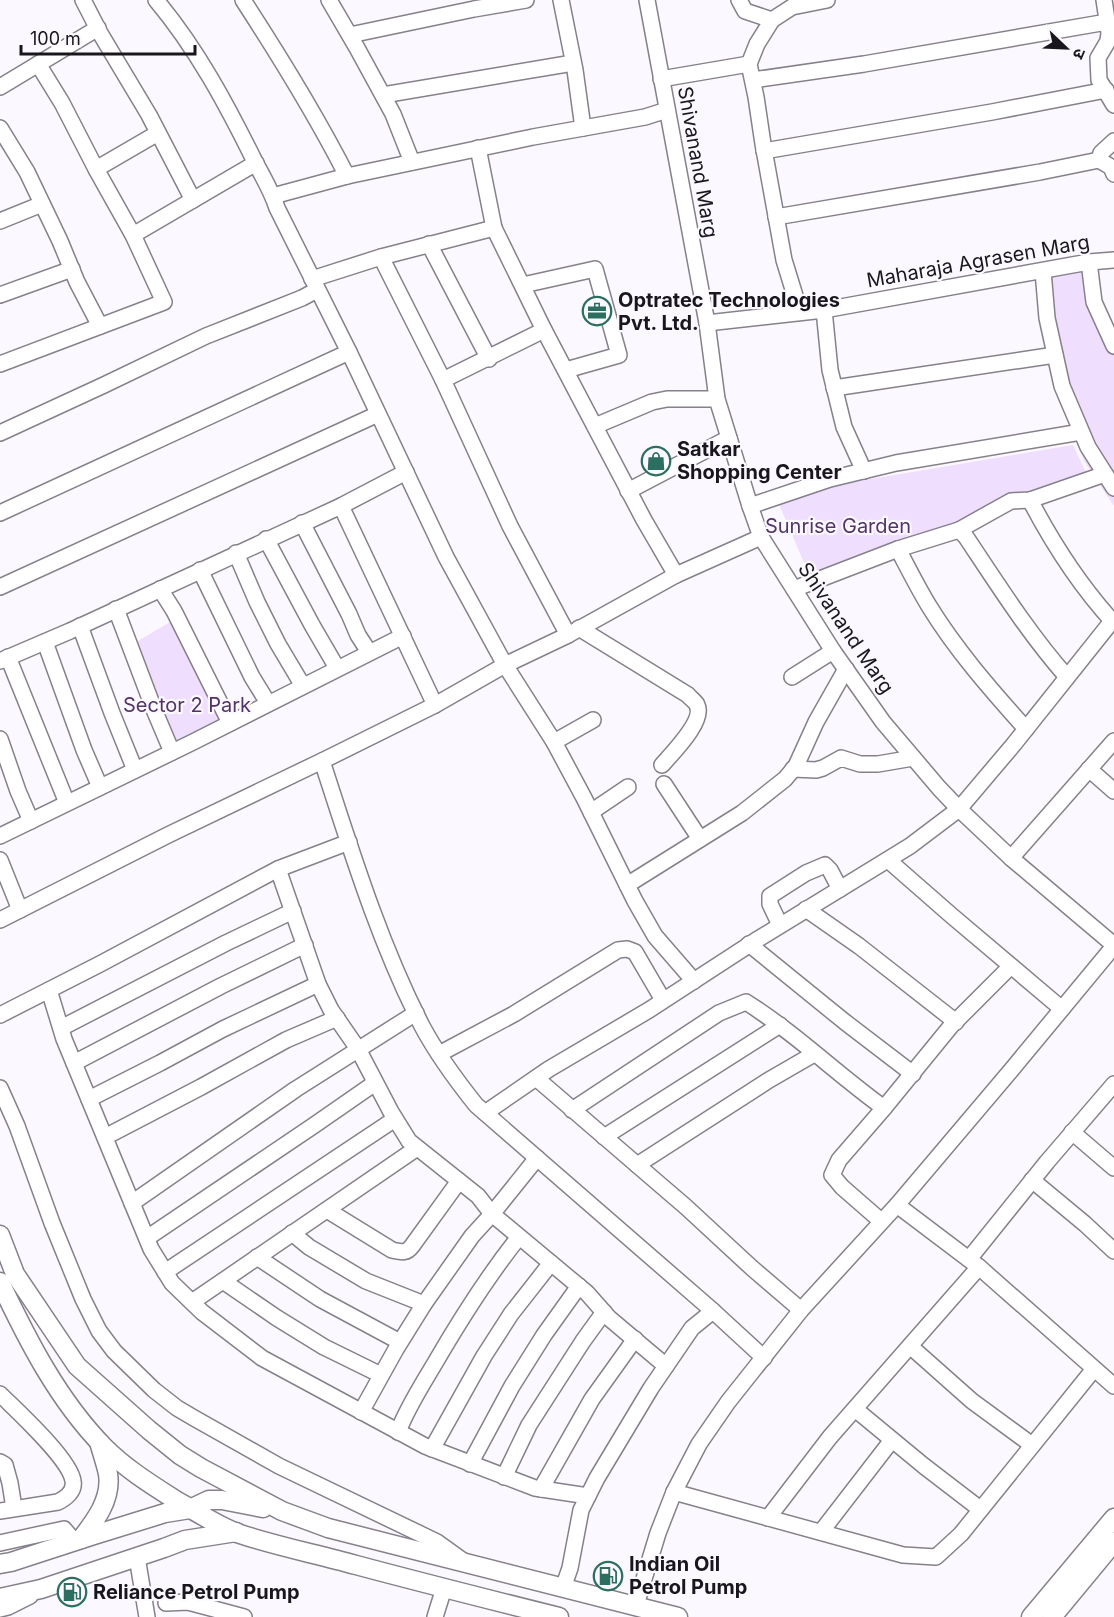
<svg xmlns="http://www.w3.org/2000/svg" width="1114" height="1617" font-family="Inter,'Noto Sans Devanagari',sans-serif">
<rect width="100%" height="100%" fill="#fcf8ff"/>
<!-- green -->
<g fill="#efdefd">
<polygon points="1090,267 1109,344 1114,353 1114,506 1084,461 1059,397 1045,322 1034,275"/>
<polygon points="1073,445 1091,483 811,579 775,495"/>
<polygon points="175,619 227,722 173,749 133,644"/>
</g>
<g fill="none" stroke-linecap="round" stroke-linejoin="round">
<!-- minor casing -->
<g stroke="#86808a" stroke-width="18">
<g id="minor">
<polyline points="83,0 100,33 149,115 193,200"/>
<path d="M156,0C197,49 227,105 255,162C263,177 272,192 277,208L349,352L446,557L505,665L554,742L584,798L635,901L655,936L694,981"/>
<path d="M243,0C280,57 316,115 347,176"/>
<polyline points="329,0 357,48 393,114 412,162"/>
<polyline points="561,0 575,70 583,128"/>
<polyline points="647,0 707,323 717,399 750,506 761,537 833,651 883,722 939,788 959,809 1011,858 1114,945"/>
<polyline points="739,0 745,11 772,20"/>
<polyline points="1104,0 1109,33 1108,41 1098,58 1099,80 1114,105"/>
<polyline points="350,35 474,9 526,0"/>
<polyline points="661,79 749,64"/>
<polyline points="753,80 864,64 1107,22"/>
<polyline points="0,87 98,28"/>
<polyline points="383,95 573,63"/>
<polyline points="0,128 27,172 60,241 77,282 100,326"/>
<polyline points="1114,141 1101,153 1099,160 1111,167 1114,174"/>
<polyline points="478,148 494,228 544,330 644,520 676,575"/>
<polyline points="764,151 992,112 1106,90"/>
<polyline points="96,169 158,133"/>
<polyline points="273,196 347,176 533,137 645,117 667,110"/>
<polyline points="776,217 1040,172 1099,160"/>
<polyline points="0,221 42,204"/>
<polyline points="133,235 256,163"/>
<polyline points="429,244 489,359"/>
<polyline points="381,257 443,380 510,526 568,635"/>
<polyline points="1089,262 1094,302 1114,346"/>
<polyline points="1043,271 1047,318 1062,386 1088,447 1114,488"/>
<polyline points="312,279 381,257 494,228"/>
<polyline points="523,285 595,269 619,355 566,370"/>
<polyline points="0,295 72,269"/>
<polyline points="824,310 830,370 844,427 864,471"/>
<polyline points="800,312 784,260 763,144 756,97 749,64 757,44 772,20 792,7 827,0"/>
<polyline points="707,323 824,310 1089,262 1114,260"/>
<polyline points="0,364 164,302 133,235 96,169 62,103 38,64"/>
<polyline points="443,380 544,330"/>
<polyline points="834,388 1055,355"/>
<polyline points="595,426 652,402 667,399 717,399"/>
<polyline points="0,433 104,385 206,336 302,298 317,290"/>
<polyline points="628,491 729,438"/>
<path d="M1030,500C1053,544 1081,587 1114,623"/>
<polyline points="341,506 435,705"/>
<polyline points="750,506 830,479 896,463 1081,432"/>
<polyline points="0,513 349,352"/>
<polyline points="302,523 349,614 358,635 369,652"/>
<polyline points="959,530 1011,501 1030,500 1105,474"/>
<polyline points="266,539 312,625 337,668"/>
<path d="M898,549C908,568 918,588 929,606C956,650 991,690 1026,729"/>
<polyline points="236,553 257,602 278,644 303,686"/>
<polyline points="200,570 252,677 268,703"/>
<polyline points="0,587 378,414"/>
<polyline points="160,589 174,611 230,723"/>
<path d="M794,589L898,549L959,530L966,537C998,585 1029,634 1067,677"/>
<polyline points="116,609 155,712 172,752"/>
<polyline points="80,626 112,713 135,770"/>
<path d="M579,628L688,695C690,698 696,702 697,705C705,721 672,753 662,765"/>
<polyline points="45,642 84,750 100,787"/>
<polyline points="8,657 67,803"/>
<polyline points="0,661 70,631 341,506 406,472"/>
<polyline points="792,677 833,651"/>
<polyline points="0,739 18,791 31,821"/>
<polyline points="554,742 593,720"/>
<path d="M322,761C351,850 379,942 422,1026C437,1054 456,1080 476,1105L713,1311L764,1358"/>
<polyline points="793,769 816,770 823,768 841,758 860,764 878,764 913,758"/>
<polyline points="1089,769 1114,791"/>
<polyline points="664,784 700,839"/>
<polyline points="591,812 628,787"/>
<polyline points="0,836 193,742 403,636"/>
<polyline points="1011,858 1114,741"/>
<polyline points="0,860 20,910"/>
<polyline points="888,860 952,916 1062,1009"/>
<polyline points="278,869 318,984 331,1010 358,1049 391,1112 409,1141 478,1196 492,1214 587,1293 609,1318 666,1366"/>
<polyline points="627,885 742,813 785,779 796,766 816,722 846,669"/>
<polyline points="806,909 859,946 956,1022"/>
<polyline points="0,920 168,835 322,761 435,705 505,665 568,635 676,575 761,537"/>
<polyline points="780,925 770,904 770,896 806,873 825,865 830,870 840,889"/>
<polyline points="749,944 845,1022 913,1074"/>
<polyline points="49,990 64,1039 151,1249 172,1283 202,1312 262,1358 425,1446 535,1488 588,1496"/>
<polyline points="0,1015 100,964 278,869 349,842"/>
<polyline points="61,1028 226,943 293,911"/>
<polyline points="439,1054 514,1014 618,950 627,949 635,952 663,1000"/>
<polyline points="74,1063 221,986 305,945"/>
<polyline points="536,1078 686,1207 752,1268 801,1310"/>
<polyline points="0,1088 17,1126 52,1223 83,1299 99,1331 114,1351 154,1390 177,1408 194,1418 279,1466 437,1542 462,1560"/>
<polyline points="89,1099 160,1063 223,1029 318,984"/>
<path d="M572,1110L719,1013L746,1002C795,1033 837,1074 884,1108"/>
<polyline points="485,1113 549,1069 649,1010 755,941 910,846 959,809 1014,744 1112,621"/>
<polyline points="1072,1132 1114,1168"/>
<polyline points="105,1137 201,1087 286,1040 337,1018"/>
<polyline points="604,1137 780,1025"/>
<polyline points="637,1165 769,1080 814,1054"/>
<polyline points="1032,1180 1085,1224 1114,1251"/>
<polyline points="132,1203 296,1089 416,1013"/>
<polyline points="897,1205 979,1267 1114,1386"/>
<path d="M327,1210L392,1250C401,1252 406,1254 412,1246L459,1181"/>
<polyline points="881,1221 842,1187 832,1175 839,1160 884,1108 951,1026 1011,966"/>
<polyline points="292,1233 309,1247 366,1281 424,1304"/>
<polyline points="147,1238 313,1126 375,1083"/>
<polyline points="257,1257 320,1299 400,1342"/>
<polyline points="969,1259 1047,1162 1114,1084"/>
<polyline points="165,1272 395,1119"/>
<polyline points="223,1281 277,1318 324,1347 381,1375"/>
<polyline points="192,1302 417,1148"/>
<polyline points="910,1346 972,1401 1032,1445"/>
<path d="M0,1394C17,1411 70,1459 73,1481C75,1491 66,1498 58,1502L0,1511"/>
<polyline points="855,1409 924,1466 980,1509"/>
<polyline points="361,1412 396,1349 424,1304 472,1236 492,1214 537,1158"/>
<path d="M398,1432C407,1408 422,1385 435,1363C460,1320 487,1277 519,1237"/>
<polyline points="432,1449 484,1356 511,1314 551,1263"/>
<polyline points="0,1462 5,1465 10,1483 14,1508"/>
<polyline points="470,1464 512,1386 544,1335 579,1286"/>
<polyline points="504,1477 529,1425 583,1341 604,1312"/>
<polyline points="541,1489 592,1399 635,1339"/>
<polyline points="674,1492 903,1555 936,1557 961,1534 1094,1369"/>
<polyline points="768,1518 830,1437 979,1267"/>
<polyline points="821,1532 892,1440"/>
<polyline points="0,1543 64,1529 75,1542"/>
<polyline points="137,1557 147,1617"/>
<polyline points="563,1588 570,1568 581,1510 597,1478 651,1388 692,1328 713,1311"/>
<polyline points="166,1603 188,1602 244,1617"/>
<polyline points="636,1605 658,1533 674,1492 699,1444 728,1402 801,1310 897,1205 1013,1068 1114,946"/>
<polyline points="0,1609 8,1607 30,1596"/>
<polyline points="435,1617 444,1588"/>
</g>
</g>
<!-- major casing -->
<g stroke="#86808a" stroke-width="21">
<g id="major">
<polyline points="0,1235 15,1274 77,1366 149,1430 180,1455 201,1468 282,1511 328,1528 678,1617"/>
<path d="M0,1282C28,1341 58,1400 104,1447C126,1469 152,1485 177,1501C197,1512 216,1525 237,1533C275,1546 317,1554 356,1565C423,1583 491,1600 559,1617"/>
<path d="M81,1539C95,1521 112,1499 108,1474C106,1464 102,1453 99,1442"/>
<polyline points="0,1564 11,1562 94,1535 165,1513 190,1509 209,1500 222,1500 263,1508"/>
<polyline points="0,1598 41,1589 164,1548 185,1540 236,1532"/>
<polyline points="1031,1617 1114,1518"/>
<polyline points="1052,1617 1114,1542"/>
</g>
</g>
<!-- minor -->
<use href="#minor" stroke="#fff" stroke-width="15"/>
<!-- major -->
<use href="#major" stroke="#fff" stroke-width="18"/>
</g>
<!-- icons -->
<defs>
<g id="office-ring" transform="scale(1.5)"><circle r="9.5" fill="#fcf8ff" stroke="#2c6f60" stroke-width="1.5"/><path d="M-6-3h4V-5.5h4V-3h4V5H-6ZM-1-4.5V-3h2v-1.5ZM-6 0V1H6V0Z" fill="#2c6f60"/></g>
<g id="shop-ring" transform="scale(1.5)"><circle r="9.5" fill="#fcf8ff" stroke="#2c6f60" stroke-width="1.5"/><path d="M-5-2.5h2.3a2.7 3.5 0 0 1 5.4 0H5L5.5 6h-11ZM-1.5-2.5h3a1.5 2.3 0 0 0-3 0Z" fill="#2c6f60"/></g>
<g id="fuel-ring" transform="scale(1.5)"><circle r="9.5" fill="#fcf8ff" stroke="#2c6f60" stroke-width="1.5"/><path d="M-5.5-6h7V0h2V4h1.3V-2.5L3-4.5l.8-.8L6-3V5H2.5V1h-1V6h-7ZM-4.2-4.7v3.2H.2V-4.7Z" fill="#2c6f60"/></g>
</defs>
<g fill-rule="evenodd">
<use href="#office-ring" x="597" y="311"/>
<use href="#shop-ring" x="656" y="461"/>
<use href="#fuel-ring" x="608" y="1576"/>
<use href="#fuel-ring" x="72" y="1592"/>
</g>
<g text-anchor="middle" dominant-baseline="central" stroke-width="4.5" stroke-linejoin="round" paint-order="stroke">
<!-- street labels -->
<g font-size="20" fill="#19171b" stroke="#fcf8ff">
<text transform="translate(698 162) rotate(80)">Shivanand Marg</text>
<text transform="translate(978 261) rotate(-10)">Maharaja Agrasen Marg</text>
<text transform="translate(846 628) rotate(56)">Shivanand Marg</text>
</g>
<!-- poi labels -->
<g font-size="20" font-weight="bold" fill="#19171b" stroke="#fcf8ff" text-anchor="start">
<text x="618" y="300">Optratec Technologies<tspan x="618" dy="23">Pvt. Ltd.</tspan></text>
<text x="677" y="449">Satkar<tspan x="677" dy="23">Shopping Center</tspan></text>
<text x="629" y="1564">Indian Oil<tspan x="629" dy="23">Petrol Pump</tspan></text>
<text x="93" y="1592">Reliance Petrol Pump</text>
</g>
<!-- park labels -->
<g font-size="20" fill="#523466" stroke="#fcf8ff">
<text x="838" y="526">Sunrise Garden</text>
<text x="187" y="705">Sector 2 Park</text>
</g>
</g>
<!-- north arrow -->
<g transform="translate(1066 48) rotate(113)" stroke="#fcf8ff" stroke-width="4.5" paint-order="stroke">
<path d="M0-4.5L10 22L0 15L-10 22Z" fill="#19171b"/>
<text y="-9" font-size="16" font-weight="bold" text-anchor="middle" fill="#19171b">उ</text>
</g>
<!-- scale -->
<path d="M21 45v9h174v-9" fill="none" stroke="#19171b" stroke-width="3"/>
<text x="30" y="45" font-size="18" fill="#19171b" stroke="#fcf8ff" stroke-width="4.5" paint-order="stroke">100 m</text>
</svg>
